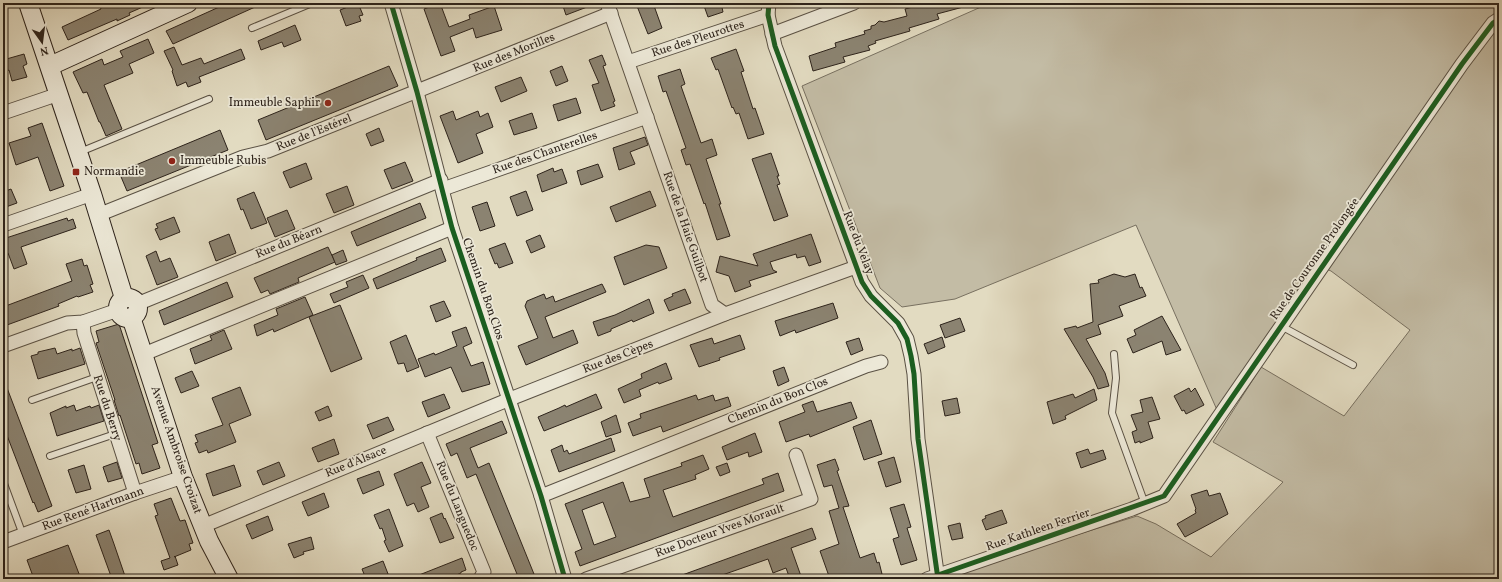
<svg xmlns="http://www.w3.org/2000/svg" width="1502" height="582" font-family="Vollkorn,serif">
<rect width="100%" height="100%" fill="#e2dbc1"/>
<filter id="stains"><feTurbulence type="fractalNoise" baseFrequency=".005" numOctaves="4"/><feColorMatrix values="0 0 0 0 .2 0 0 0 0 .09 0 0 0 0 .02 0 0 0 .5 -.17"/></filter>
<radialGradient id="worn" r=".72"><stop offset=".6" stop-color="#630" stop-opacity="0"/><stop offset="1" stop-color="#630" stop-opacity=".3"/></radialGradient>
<!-- green -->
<polygon fill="#c3bca5" stroke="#787060" points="990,3 1499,3 1499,579 947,579 947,575 1137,516 1156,524 1211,557 1283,482 1213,442 1261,367 1344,416 1410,330 1331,271 1315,264 1217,410 1136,225 955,299 902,307 880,288 802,86"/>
<!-- building -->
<g fill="#8b8371" stroke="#2d231b" fill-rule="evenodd">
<polygon points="99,3 152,3 129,13 130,15 117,21 117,19 68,40 62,27 101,9"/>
<polygon points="228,3 264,3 173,44 166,31"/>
<polygon points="358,3 363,15 359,16 361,21 346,26 340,10"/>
<polygon points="440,3 449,27 470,19 469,15 494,6 502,30 476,38 473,28 450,37 455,51 441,56 424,9"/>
<polygon points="562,3 595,3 595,4 566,15"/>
<polygon points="646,3 653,3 662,28 648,34 637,6"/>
<polygon points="703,3 721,3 723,12 708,17"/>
<polygon points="928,3 966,3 967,6 937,14 939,19 909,28 910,31 875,41 876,43 868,46 870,50 843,57 845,62 813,71 809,56 836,47 835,43 865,34 864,31 871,29 871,26 875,25 879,21 884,22 907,16 905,9"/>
<polygon points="295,25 301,40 284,47 282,42 261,50 258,41"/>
<polygon points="148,39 154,53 129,64 133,73 104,85 122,129 106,136 100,122 99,122 87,92 83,93 73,72 102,59 104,65 123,57 120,51"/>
<polygon points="174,47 182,65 201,58 204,64 241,49 245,59 199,77 201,82 188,87 186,82 177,86 172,71 173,70 164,51"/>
<polygon points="736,49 744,71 741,72 753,109 755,108 764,134 748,139 739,113 736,114 733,107 732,108 718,69 716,70 711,58"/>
<polygon points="24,54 27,64 23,66 27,77 12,81 9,70 5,72 3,60"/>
<polygon points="602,55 606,65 603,66 615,101 613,102 615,106 601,111 592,85 599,83 589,60"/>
<polygon points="389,66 398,86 266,140 258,120"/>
<polygon points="562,66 568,81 556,86 550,71"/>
<polygon points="680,69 685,84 681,86 701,143 712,139 717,155 706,159 721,204 719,204 730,236 717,240 705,203 704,204 690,164 686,165 681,150 686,148 666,91 663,92 658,76"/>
<polygon points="521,77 527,91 501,102 495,87"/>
<polygon points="576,98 581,113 558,121 553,105"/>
<polygon points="453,111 456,120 478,111 480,117 488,113 493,127 476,134 483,153 458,163 440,116"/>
<polygon points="532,113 537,128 514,135 509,121"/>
<polygon points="42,123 64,186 50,191 38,157 16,165 9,143 31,136 28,128"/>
<polygon points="379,128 384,141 371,146 366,134"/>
<polygon points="220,130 228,150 127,191 119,172"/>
<polygon points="645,137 648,145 630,152 635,164 619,170 613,148"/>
<polygon points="771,153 779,176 777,176 780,184 777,185 788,216 774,221 752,159"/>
<polygon points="405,162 413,181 392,189 384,170"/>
<polygon points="306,163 312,179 290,188 283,172"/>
<polygon points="598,164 603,177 581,185 577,171"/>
<polygon points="553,168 554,172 562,169 567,183 542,192 537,175"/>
<polygon points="347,186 354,205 334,213 326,194"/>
<polygon points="11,189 17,203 3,208 3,192"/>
<polygon points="526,191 533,210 517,216 510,197"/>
<polygon points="650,191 656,206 616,222 610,207"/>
<polygon points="254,192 267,223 251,229 243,209 241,210 237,199"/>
<polygon points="487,202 495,226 480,231 472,207"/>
<polygon points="420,203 426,218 357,246 351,232"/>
<polygon points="287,210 295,229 275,237 267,218"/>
<polygon points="174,217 180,232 160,240 155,229 158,228 156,224"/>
<polygon points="67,218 68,221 73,219 76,228 21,247 27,264 14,269 8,253 3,255 3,239"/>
<polygon points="229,234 236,253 216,261 209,242"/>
<polygon points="811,234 821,262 809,266 805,256 797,258 796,254 770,262 773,270 777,272 749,281 751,286 735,292 729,276 716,272 720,256 758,266 753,254"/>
<polygon points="540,235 545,247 531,253 526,241"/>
<polygon points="505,243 513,263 499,268 497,263 495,264 489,249"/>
<polygon points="646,245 659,247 667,268 624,285 614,257"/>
<polygon points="328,247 335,262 298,278 299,282 270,294 268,290 261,293 254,278"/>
<polygon points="441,248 446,261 377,289 373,279 417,260 416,258"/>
<polygon points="343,250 347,261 336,265 332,255"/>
<polygon points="156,251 160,262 170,258 178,277 157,285 146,256"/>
<polygon points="82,259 84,266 87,265 93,284 90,285 93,292 78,297 77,296 58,304 59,306 7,325 6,323 3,324 3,307 72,281 66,264"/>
<polygon points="1114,274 1125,277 1135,274 1140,288 1142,287 1146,296 1119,306 1123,316 1098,325 1101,334 1086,339 1105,373 1109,386 1098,389 1093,377 1064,329 1076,326 1077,328 1093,322 1090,284 1099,283 1098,280"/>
<polygon points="363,275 369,288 334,303 330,294 348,287 346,282"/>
<polygon points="227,282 233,297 164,325 159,311"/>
<polygon points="602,284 606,292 545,317 553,338 573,330 578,343 526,365 518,346 538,338 525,306 527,301 544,294 546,299 553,296 555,302"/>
<polygon points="685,289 691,303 669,311 664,300 673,296 672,294"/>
<polygon points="305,297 313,315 274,332 273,329 257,336 254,325 278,315 276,309"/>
<polygon points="649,299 654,313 633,322 632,320 611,329 611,331 598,336 593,322 615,315"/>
<polygon points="444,301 451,316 436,322 430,306"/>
<polygon points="833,303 838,318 796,333 795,330 780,336 775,321"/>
<polygon points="340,305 362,359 331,372 309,317"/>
<polygon points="1162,316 1181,350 1166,355 1162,341 1133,353 1127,339 1136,335 1134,330"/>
<polygon points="960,318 965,331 945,338 940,325"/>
<polygon points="119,324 158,443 152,445 160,468 142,474 139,463 136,464 120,415 119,416 114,400 115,400 96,343 99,342 96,331"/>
<polygon points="466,327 472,343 463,347 471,366 483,362 490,384 462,392 451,367 425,377 418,359 434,353 435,355 457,346 452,332"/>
<polygon points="224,330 232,349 195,364 190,349 212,340 210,336"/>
<polygon points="406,335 419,367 407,372 404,363 398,364 390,342"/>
<polygon points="740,335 745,349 719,358 720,360 699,367 690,345 712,338 714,344"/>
<polygon points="942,337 945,347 928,354 924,344"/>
<polygon points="859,338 863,350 851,355 846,342"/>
<polygon points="55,348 57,354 72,349 72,351 80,348 85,364 38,379 31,356 38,354 38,352"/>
<polygon points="666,363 672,379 659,384 658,382 639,390 641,396 624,403 618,389 642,378 641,374"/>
<polygon points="784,367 789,381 778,386 773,371"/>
<polygon points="192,371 199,386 181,393 175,378"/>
<polygon points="4,380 52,506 38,512 34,502 33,503 3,425"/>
<polygon points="240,387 251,415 229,424 236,442 208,453 207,450 199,453 195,443 198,442 195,435 223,425 212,398"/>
<polygon points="1189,388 1191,392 1195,388 1204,405 1186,414 1184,410 1182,411 1174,396"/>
<polygon points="1094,389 1097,400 1065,416 1066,419 1053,424 1047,402 1073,394 1075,398"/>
<polygon points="444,394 450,408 428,417 422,402"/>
<polygon points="596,394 602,408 544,431 538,417 559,408 565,405 566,407"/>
<polygon points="696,395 698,400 713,395 715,401 728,397 731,406 663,432 661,426 633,436 628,423 641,418 640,414"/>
<polygon points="1152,397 1160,419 1148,422 1153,438 1140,443 1140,441 1135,443 1132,432 1137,430 1131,415 1143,412 1140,400"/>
<polygon points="957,398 960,413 945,416 942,401"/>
<polygon points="813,401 817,412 851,402 857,418 810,437 809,434 786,442 779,422 805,412 802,405"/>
<polygon points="74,405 76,411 90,406 91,408 99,405 104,421 57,436 50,413 66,406 66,408"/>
<polygon points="328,406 332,416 319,421 315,412"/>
<polygon points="616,415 621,432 606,437 601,422"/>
<polygon points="388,417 394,430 373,439 367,425"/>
<polygon points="871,420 882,454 864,460 853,427"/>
<polygon points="502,421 507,433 470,448 478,468 489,463 536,579 519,579 476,474 467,478 457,453 451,456 446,444"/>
<polygon points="755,433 762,452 749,457 748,452 727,460 722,447"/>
<polygon points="611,438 615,451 559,472 551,450 562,445 564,452 567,450 569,454"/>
<polygon points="334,439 339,454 318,462 312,448"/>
<polygon points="1088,449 1090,454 1103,450 1106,459 1081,468 1076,453"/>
<path d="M703,455L709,469L695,475L696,479L663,490L673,517L764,484L762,479L778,473L784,491L580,566L575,552L582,549L565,504L623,482L630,502L650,497L644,479L682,466L681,463ZM603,502L616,537L594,545L582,510Z"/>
<polygon points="894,457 901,482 886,487 878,462"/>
<polygon points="835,459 839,470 837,471 849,506 843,507 860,558 874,553 877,563 879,562 882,574 869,579 830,579 820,551 839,544 829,511 839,508 832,485 824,487 817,465"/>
<polygon points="117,462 122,478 108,482 103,467"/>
<polygon points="279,462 285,476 263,485 257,471"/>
<polygon points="422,462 431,483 421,487 429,507 418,512 414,503 407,506 394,474"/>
<polygon points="727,463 730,472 720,476 716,467"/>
<polygon points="84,465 91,489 76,493 68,470"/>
<polygon points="234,465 241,486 213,496 206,474"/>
<polygon points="379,471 384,485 363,494 357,479"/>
<polygon points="1207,490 1209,496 1220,493 1228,514 1185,537 1177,524 1196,513 1195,510 1196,509 1191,495"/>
<polygon points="324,493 329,507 308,516 302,502"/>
<polygon points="171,498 180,521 185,520 193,543 189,544 191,550 174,557 175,556 178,565 164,570 161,561 170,558 155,516 158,515 154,504"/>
<polygon points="904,504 911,527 907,528 917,560 901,565 893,539 899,537 890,508"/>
<polygon points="389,509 403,546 389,552 384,541 386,540 382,528 380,529 374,515"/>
<polygon points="1002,510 1007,523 986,530 982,520 986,518 985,516"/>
<polygon points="442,513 444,519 445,518 454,538 440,543 430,518"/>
<polygon points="268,516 273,530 252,539 246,525"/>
<polygon points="960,523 963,538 952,540 948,526"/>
<polygon points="812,528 816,539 791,548 802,579 790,579 786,568 773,573 768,559 711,579 674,579 674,578"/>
<polygon points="109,530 114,544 126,579 112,579 96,535"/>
<polygon points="311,537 314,549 303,552 304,554 294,558 288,544"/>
<polygon points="68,545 81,579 34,579 27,560"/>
<polygon points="462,558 466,570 461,572 461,573 447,579 409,579"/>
<polygon points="383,561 390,579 366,579 362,569"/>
</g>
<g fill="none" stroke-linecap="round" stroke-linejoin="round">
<!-- lane casing -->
<g stroke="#5a5144" stroke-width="8">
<g id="lane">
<polyline points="252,28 312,3"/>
<polyline points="80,152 209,99"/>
<polyline points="1281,326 1353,365"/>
<polyline points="1114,354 1116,378 1112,413 1145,504"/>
<polyline points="32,400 97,377"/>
<polyline points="50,456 115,434"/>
<polyline points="3,481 23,535"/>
</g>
</g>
<!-- street casing -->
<g stroke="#5a5144" stroke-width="15">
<g id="street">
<polyline points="391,3 417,92 452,228 541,496 565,579"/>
<polyline points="607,3 712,305 725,314 856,267"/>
<polyline points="769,3 768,15 775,46 862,282 871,296 898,323 907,339 911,356 914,374 918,439 938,579"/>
<polyline points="772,34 854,3"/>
<polyline points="628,62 768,15"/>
<polyline points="3,113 59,94"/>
<polyline points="443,189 647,117"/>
<polyline points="98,215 243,157 268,151 611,13"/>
<polyline points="3,225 92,194"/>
<polyline points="137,304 441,180"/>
<polyline points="83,322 84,333 135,493"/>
<polyline points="3,346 67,323 83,322 118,310"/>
<polyline points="144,354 452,228"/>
<polyline points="427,433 484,572 480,579"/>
<polyline points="541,496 866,366 881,362"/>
<polyline points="203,526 510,399 725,314"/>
<polyline points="3,542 135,493 183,477"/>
<polyline points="586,579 811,499 796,455"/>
<polyline points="927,579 1132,509 1164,496 1462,64 1493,23 1499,19"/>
</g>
</g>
<!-- secondary casing -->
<g stroke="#2d231b" stroke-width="20">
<g id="secondary">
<polyline points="28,3 92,194 124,298"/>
<polyline points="50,66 188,3"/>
<circle cx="128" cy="308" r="10"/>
<polyline points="131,317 183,477 209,541 229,579"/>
</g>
</g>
<!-- lane -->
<use href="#lane" stroke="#ece8d7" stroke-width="6"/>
<!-- street -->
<use href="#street" stroke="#ece8d7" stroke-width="13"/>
<!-- secondary -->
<use href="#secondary" stroke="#ece8d7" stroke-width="18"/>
<!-- quiet -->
<polyline stroke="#8d6e63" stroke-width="4" stroke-dasharray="8 4" stroke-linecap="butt" points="927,579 938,575"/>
<!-- cycleway casing -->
<g stroke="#ece8d7" stroke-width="8">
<g id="cycleway">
<polyline points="391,3 417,92 452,228 541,496 565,579"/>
<polyline points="769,3 768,15 775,46 862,282 871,296 898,323 907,339 911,356 914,374 918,439 938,579"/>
<polyline points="938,575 1164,496 1462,64 1493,23 1499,19"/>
</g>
</g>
<!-- cycleway -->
<use href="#cycleway" stroke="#1b5e20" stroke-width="5"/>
</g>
<!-- markers -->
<g fill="#8f2418" stroke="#ece8d7" stroke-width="1.5">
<circle cx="328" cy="103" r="4"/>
<circle cx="172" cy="161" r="4"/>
<rect x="72" y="168" width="8" height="8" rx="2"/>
</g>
<g text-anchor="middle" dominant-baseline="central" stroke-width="3.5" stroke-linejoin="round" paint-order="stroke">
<!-- street labels -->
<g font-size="12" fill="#2d231b" stroke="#ece8d7">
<text transform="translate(698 39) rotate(-18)">Rue des Pleurottes</text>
<text transform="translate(514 53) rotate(-22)">Rue des Morilles</text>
<text transform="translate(314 133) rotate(-22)">Rue de l'Estérel</text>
<text transform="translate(545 153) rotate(-19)">Rue des Chanterelles</text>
<text transform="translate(685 227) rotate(71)">Rue de la Haie Guilbot</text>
<text transform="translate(289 242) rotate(-22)">Rue du Béarn</text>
<text transform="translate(858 243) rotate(69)">Rue du Velay</text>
<text transform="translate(1315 259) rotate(-55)">Rue de Couronne Prolongée</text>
<text transform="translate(483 289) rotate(71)">Chemin du Bon Clos</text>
<text transform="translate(618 357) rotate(-21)">Rue des Cèpes</text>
<text transform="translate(778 401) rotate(-22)">Chemin du Bon Clos</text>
<text transform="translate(107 408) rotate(72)">Rue du Berry</text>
<text transform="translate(176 450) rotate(71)">Avenue Ambroise Croizat</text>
<text transform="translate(356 462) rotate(-22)">Rue d'Alsace</text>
<text transform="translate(457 506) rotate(68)">Rue du Languedoc</text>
<text transform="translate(93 509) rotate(-20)">Rue René Hartmann</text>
<text transform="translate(1038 530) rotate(-19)">Rue Kathleen Ferrier</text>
<text transform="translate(720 531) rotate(-20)">Rue Docteur Yves Morault</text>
</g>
<!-- poi labels -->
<g font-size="12" fill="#2d231b" stroke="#ece8d7" text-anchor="start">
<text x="320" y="103" text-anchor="end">Immeuble Saphir</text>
<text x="180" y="161">Immeuble Rubis</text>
<text x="84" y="172">Normandie</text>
</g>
</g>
<!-- margin -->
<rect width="1502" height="582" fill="none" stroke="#e2dbc1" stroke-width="16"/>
<rect x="4" y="4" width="1494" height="574" fill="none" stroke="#2d231b" stroke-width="2"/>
<rect x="8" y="8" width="1486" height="566" fill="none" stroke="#2d231b"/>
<!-- north arrow -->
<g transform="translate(42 42) rotate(166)" stroke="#ece8d7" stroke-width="3" paint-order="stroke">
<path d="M0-3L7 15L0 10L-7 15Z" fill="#2d231b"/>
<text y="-6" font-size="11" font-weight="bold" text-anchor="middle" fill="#2d231b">N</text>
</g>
<rect width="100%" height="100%" filter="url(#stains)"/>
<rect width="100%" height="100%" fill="url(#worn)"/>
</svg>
